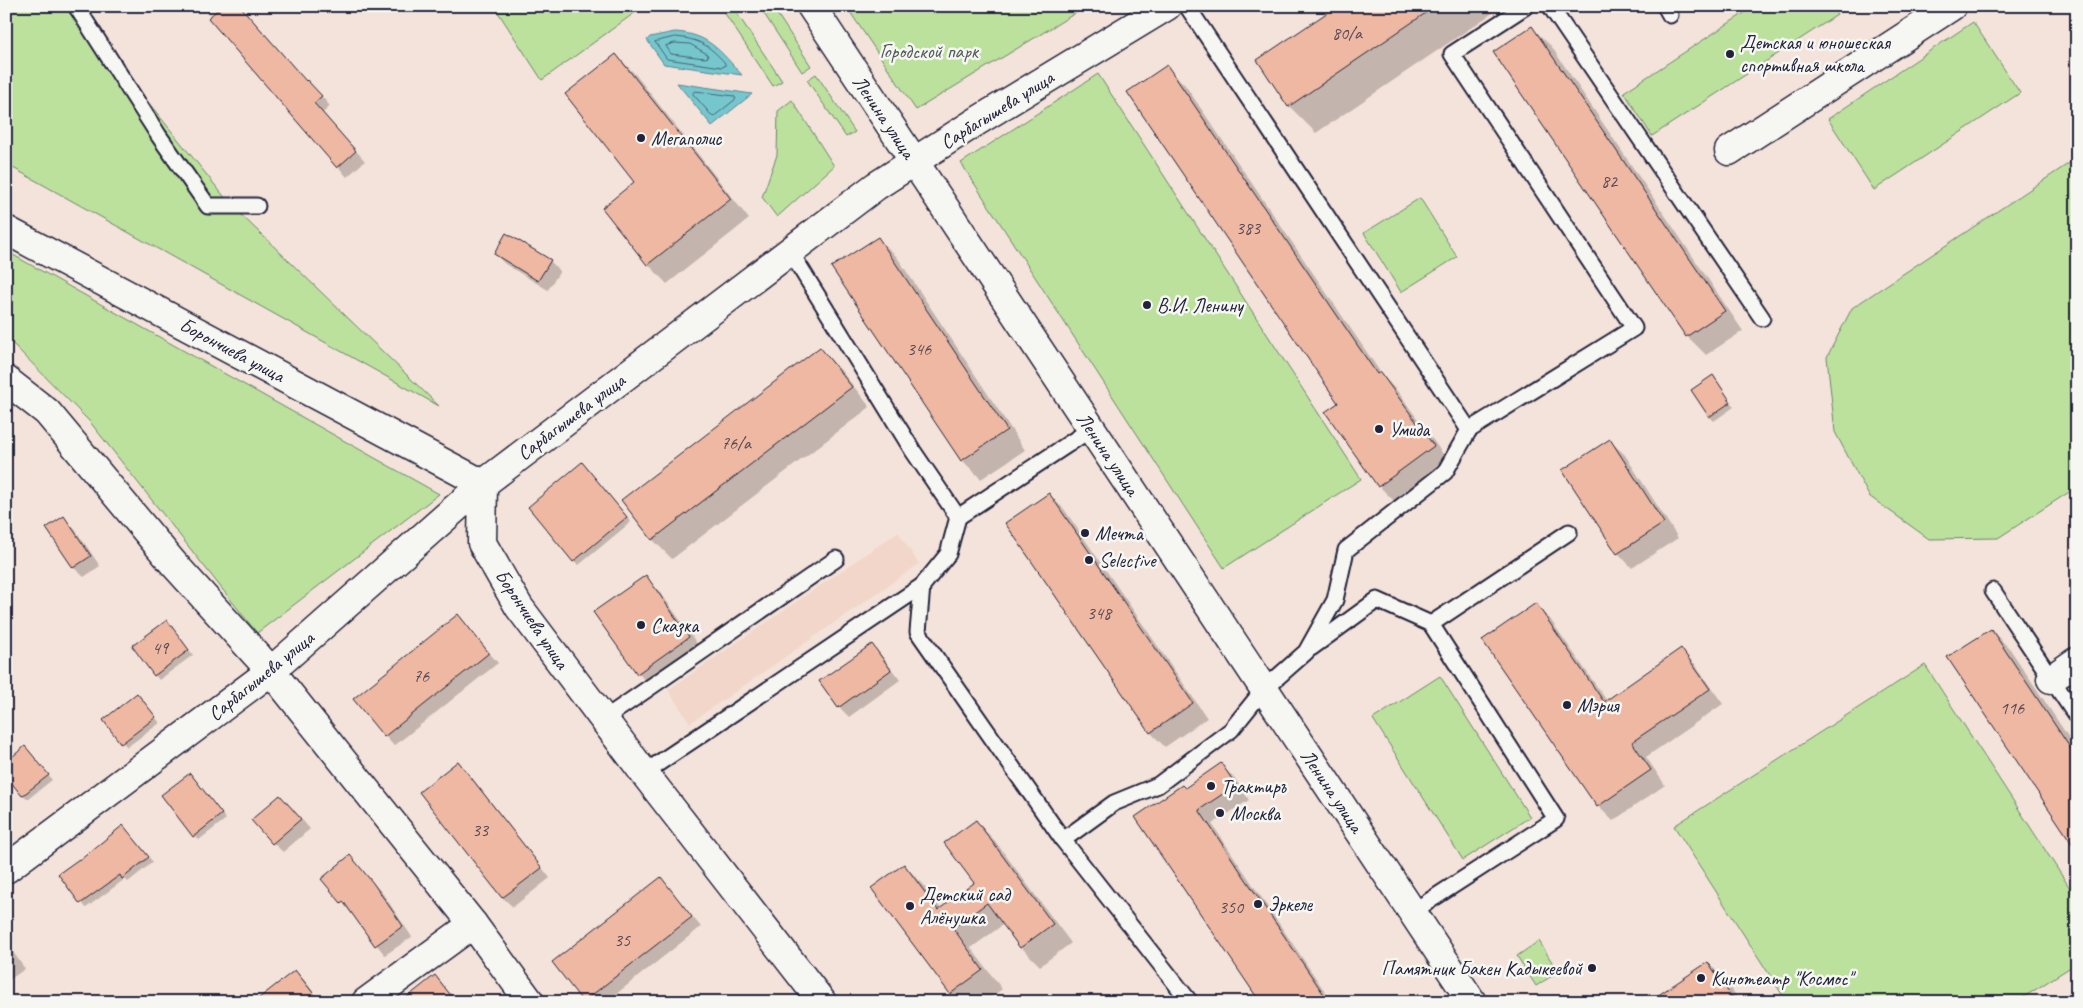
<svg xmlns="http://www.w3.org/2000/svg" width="2083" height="1008" font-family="Caveat,sans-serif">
<rect width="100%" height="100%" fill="#f4e3da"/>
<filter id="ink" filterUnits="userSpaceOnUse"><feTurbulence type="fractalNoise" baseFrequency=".02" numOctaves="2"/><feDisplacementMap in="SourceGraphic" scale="10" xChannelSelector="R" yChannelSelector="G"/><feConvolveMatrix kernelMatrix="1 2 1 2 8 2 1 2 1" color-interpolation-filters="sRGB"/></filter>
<g filter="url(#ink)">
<!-- built -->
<polygon fill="#f2d6c9" points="898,532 919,564 690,723 668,690"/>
<!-- green -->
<g fill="#bbe19d" stroke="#6e826c">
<polygon points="6,6 63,6 123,71 231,205 439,406 6,164"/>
<polygon points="494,6 644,6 542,80"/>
<polygon points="720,6 732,6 782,81 773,86"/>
<polygon points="759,6 772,6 811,66 802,72"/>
<polygon points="846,6 1087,6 916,110"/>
<polygon points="1755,6 1831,6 1837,15 1652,136 1624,92"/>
<polygon points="1973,22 2020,93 1874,190 1828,119"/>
<polygon points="816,74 855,132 846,137 807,80"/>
<polygon points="1098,74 1361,479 1224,568 961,163"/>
<polygon points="792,100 834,166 777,217 762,197 777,155 778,111"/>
<polygon points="2077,158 2077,487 1998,538 1929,539 1869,496 1835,432 1827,357 1852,308"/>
<polygon points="1420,198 1457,257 1401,292 1364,233"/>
<polygon points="6,251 439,494 257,633 90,422 6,337"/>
<polygon points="1925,665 2077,899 2077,963 2016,1002 1787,1002 1674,826"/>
<polygon points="1440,676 1530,817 1463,860 1373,719"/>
<polygon points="1539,941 1558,972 1536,986 1517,956"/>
</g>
<!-- water -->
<g fill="#76c7cd" stroke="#548593">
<path d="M675,32C709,34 720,51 742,75L664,64L647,40L650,37Z"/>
<polygon points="677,83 752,94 712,126"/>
</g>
<!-- shadow -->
<g fill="#0003">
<polygon points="1339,6 1503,6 1316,133 1289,106"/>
<polygon points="210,18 306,82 317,91 330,106 323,113 365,161 347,177"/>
<polygon points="1531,27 1551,46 1743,331 1706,355 1687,336"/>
<polygon points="616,55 635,74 749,219 667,284 648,264 604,208 636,182"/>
<polygon points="1167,67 1185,85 1383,376 1398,392 1451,465 1397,504 1379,486 1339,403"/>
<polygon points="878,238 897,257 1025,450 981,479 962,460"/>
<polygon points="495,254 550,261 560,271 548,290 505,264"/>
<polygon points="820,349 839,368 870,407 672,559 653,540 622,500"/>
<polygon points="1713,377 1734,407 1714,421 1709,416"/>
<polygon points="1610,441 1625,455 1678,538 1632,568 1618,553"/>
<polygon points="586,468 631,522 579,565 574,561"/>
<polygon points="1049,495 1064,509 1207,718 1165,747 1150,732"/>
<polygon points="64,518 74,528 100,566 84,577 74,568 48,529"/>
<polygon points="645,577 660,592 703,652 652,688 638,673"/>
<polygon points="1536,605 1550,619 1607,701 1681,650 1695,664 1723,704 1646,757 1665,785 1613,821 1598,806 1484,641"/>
<polygon points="458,616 498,663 394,746 385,736"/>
<polygon points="171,626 193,655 159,680 155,675"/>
<polygon points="1991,630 2010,649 2077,750 2077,849"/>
<polygon points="871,645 881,655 900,680 849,717 839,707"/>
<polygon points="141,699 160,723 127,747 104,720"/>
<polygon points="30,752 52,780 28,799 23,795"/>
<polygon points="458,763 468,773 550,878 513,907 503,898 420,792"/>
<polygon points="1221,765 1235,779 1249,800 1212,824 1332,1002 1261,1002 1185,789"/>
<polygon points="190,774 226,819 199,840 194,836"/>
<polygon points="290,806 310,829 283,852 273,843"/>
<polygon points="976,821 995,841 1071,943 1040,966 1021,947 1004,924 971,948 1002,989 985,1002 959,1002 951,993 873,888 904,865 923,884 941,909 976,883"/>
<polygon points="127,831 153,862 128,882 125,879 86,908 60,874"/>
<polygon points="350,857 383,894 412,937 385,955 342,902"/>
<polygon points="661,879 701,927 606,1002 585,1002 554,962"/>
<polygon points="6,942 25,969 6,982"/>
<polygon points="1708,963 1727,982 1740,1002 1663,1002"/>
<polygon points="295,971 305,981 321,1002 275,1002"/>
</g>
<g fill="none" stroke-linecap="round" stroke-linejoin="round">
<!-- shore -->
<g stroke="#446475" stroke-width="1">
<path d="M675,37C699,39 709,45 725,63V66L722,67L667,59L655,42Z"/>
<polygon points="675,43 690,44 707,54 708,57 705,58 671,54 666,46"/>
<polygon points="695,91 734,96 736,99 713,117 693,94"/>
</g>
</g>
<!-- building -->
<g fill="#eeb8a2" stroke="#22223b">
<polygon points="222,6 240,6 306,81 307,80 322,96 314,103 356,151 337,168 208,18"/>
<polygon points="1337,6 1436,6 1288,107 1257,60"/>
<polygon points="1532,26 1725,311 1686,337 1493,52"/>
<polygon points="616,54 731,199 647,265 602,208 634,182 565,94"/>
<polygon points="1167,65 1377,374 1380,372 1434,446 1378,487 1325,412 1338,403 1127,92"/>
<polygon points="506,233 551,260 538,281 494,254"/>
<polygon points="878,237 1007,430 961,461 831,267"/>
<polygon points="820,347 852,387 652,540 621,500"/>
<polygon points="1713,375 1731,402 1709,417 1691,390"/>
<polygon points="1610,439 1664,523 1617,554 1562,470"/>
<polygon points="582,462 627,517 573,562 528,507"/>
<polygon points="1049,493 1193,703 1150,733 1005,523"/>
<polygon points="64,516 91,556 73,568 46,528"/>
<polygon points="646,575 689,637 637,674 593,612"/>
<polygon points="1536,603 1604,702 1681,648 1710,689 1632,742 1651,770 1597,807 1482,640"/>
<polygon points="458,614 489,653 384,737 353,699"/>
<polygon points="167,620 189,650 154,676 132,646"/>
<polygon points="1991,629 2077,758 2077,851 1947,657"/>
<polygon points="872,644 891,670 838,708 819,681"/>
<polygon points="137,693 156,717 121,744 103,720"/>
<polygon points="25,746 49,775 22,796 6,776 6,762"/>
<polygon points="458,761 542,868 502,898 419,792"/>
<polygon points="1221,763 1236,785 1199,810 1329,1002 1260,1002 1135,817 1182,785 1185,788"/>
<polygon points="190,773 222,814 193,837 161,795"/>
<polygon points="280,795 301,819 272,844 251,820"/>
<polygon points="976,820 1053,924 1020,948 987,903 953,928 983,970 950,994 871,888 904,864 938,910 974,883 944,843"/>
<polygon points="123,825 149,857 122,879 120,875 80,904 58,874 79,859 80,860"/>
<polygon points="350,855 373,883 403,926 375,946 343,901 341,903 321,879"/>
<polygon points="661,877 692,917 583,1002 552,962"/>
<polygon points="1708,962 1735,1002 1648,1002"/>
<polygon points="295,970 320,1002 254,1002"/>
<polygon points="435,975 456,1002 401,1002"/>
</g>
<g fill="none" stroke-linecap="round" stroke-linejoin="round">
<!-- lane casing -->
<g stroke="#22223b" stroke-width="19">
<g id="lane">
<polyline points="76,6 159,136 208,206 257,206"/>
<polyline points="1187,6 1469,430"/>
<polyline points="1550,6 1762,318"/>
<polyline points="1665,6 1670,15"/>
<polyline points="790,251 913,451 958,517 948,554 922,586 918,632 1063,840 1190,1002"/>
<polyline points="958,517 1091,429"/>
<polyline points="1993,591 2077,717"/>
<polyline points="1311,648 1377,600 1431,624 1569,532"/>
<polyline points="604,719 836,559"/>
<polyline points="644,773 922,586"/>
<polyline points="1063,840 1114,803 1158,785 1231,730 1264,689 1306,652 1335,600 1346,550 1445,472 1469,430 1634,328 1452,54 1526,6"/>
<polyline points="1412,912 1556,819 1431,624"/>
</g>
</g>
<!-- street casing -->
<g stroke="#22223b" stroke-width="31">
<g id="street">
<polyline points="1729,151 1952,6"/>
<polyline points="6,230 483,484 482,543 519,607 644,773 822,1002"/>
<polyline points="6,380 47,412 173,563 271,671 473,924 530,1002"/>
<polyline points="2051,679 2077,661"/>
<polyline points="366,1002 473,924"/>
</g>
</g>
<!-- secondary casing -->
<g stroke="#22223b" stroke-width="31">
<g id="secondary">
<polyline points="811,6 1472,1002"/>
<polyline points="6,869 271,671 483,484 876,186 979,120 1167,6"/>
</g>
</g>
<!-- lane -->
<use href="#lane" stroke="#f6f6f2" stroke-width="15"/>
<!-- street -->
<use href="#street" stroke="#f6f6f2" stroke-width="28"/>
<!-- secondary -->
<use href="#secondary" stroke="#f6f6f2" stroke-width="28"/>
</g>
</g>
<!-- markers -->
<g fill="#22223b" stroke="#f6f6f2" stroke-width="2">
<circle cx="1730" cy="54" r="5"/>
<circle cx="641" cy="138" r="5"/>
<circle cx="1147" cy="305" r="5"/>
<circle cx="1379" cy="429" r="5"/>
<circle cx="1085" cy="533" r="5"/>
<circle cx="1089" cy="560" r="5"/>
<circle cx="641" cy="625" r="5"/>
<circle cx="1567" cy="705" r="5"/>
<circle cx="1211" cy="786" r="5"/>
<circle cx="1220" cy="813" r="5"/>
<circle cx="1258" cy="904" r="5"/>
<circle cx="910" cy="906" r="5"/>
<circle cx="1592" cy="968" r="5"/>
<circle cx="1701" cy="978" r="5"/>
</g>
<g text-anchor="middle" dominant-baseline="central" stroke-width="5" stroke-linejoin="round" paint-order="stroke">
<!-- number labels -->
<g font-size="18" fill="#554855">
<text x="1347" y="33">80/а</text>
<text x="1609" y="181">82</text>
<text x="1248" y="228">383</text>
<text x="919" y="349">346</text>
<text x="736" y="443">76/а</text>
<text x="1099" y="613">348</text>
<text x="160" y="648">49</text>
<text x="421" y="676">76</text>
<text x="2012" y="708">116</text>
<text x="480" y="830">33</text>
<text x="1231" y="907">350</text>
<text x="622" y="940">35</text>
</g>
<!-- poi labels -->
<g font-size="20" fill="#22223b" stroke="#f6f6f2" text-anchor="start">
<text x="1740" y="42">Детская и юношеская<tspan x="1740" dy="23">спортивная школа</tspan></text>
<text x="651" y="138">Мегаполис</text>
<text x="1157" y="305">В.И. Ленину</text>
<text x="1389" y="429">Умида</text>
<text x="1095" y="533">Мечта</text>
<text x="1099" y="560">Selective</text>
<text x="651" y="625">Сказка</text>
<text x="1577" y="705">Мэрия</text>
<text x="1221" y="786">Трактиръ</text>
<text x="1230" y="813">Москва</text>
<text x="920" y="894">Детский сад<tspan x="920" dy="23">Алёнушка</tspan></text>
<text x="1268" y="904">Эркеле</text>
<text x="1582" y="968" text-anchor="end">Памятник Бакен Кадыкеевой</text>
<text x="1711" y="978">Кинотеатр "Космос"</text>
</g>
<!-- park labels -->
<g font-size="20" fill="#505b58" stroke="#f6f6f2">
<text x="929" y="51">Городской парк</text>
</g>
<!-- street labels -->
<g font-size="20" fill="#22223b" stroke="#f6f6f2">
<text transform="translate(997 110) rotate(-32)">Сарбагышева улица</text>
<text transform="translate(884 117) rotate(56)">Ленина улица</text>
<text transform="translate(232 350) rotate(28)">Борончиева улица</text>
<text transform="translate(571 417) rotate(-37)">Сарбагышева улица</text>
<text transform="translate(1108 454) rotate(56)">Ленина улица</text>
<text transform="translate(532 619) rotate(56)">Борончиева улица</text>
<text transform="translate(261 676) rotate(-39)">Сарбагышева улица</text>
<text transform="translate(1332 791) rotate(56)">Ленина улица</text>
</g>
</g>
<!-- margin -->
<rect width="2083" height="1008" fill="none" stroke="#f6f6f2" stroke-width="25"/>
<rect x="12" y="12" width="2058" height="983" fill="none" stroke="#22223b" stroke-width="2" filter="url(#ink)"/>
</svg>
